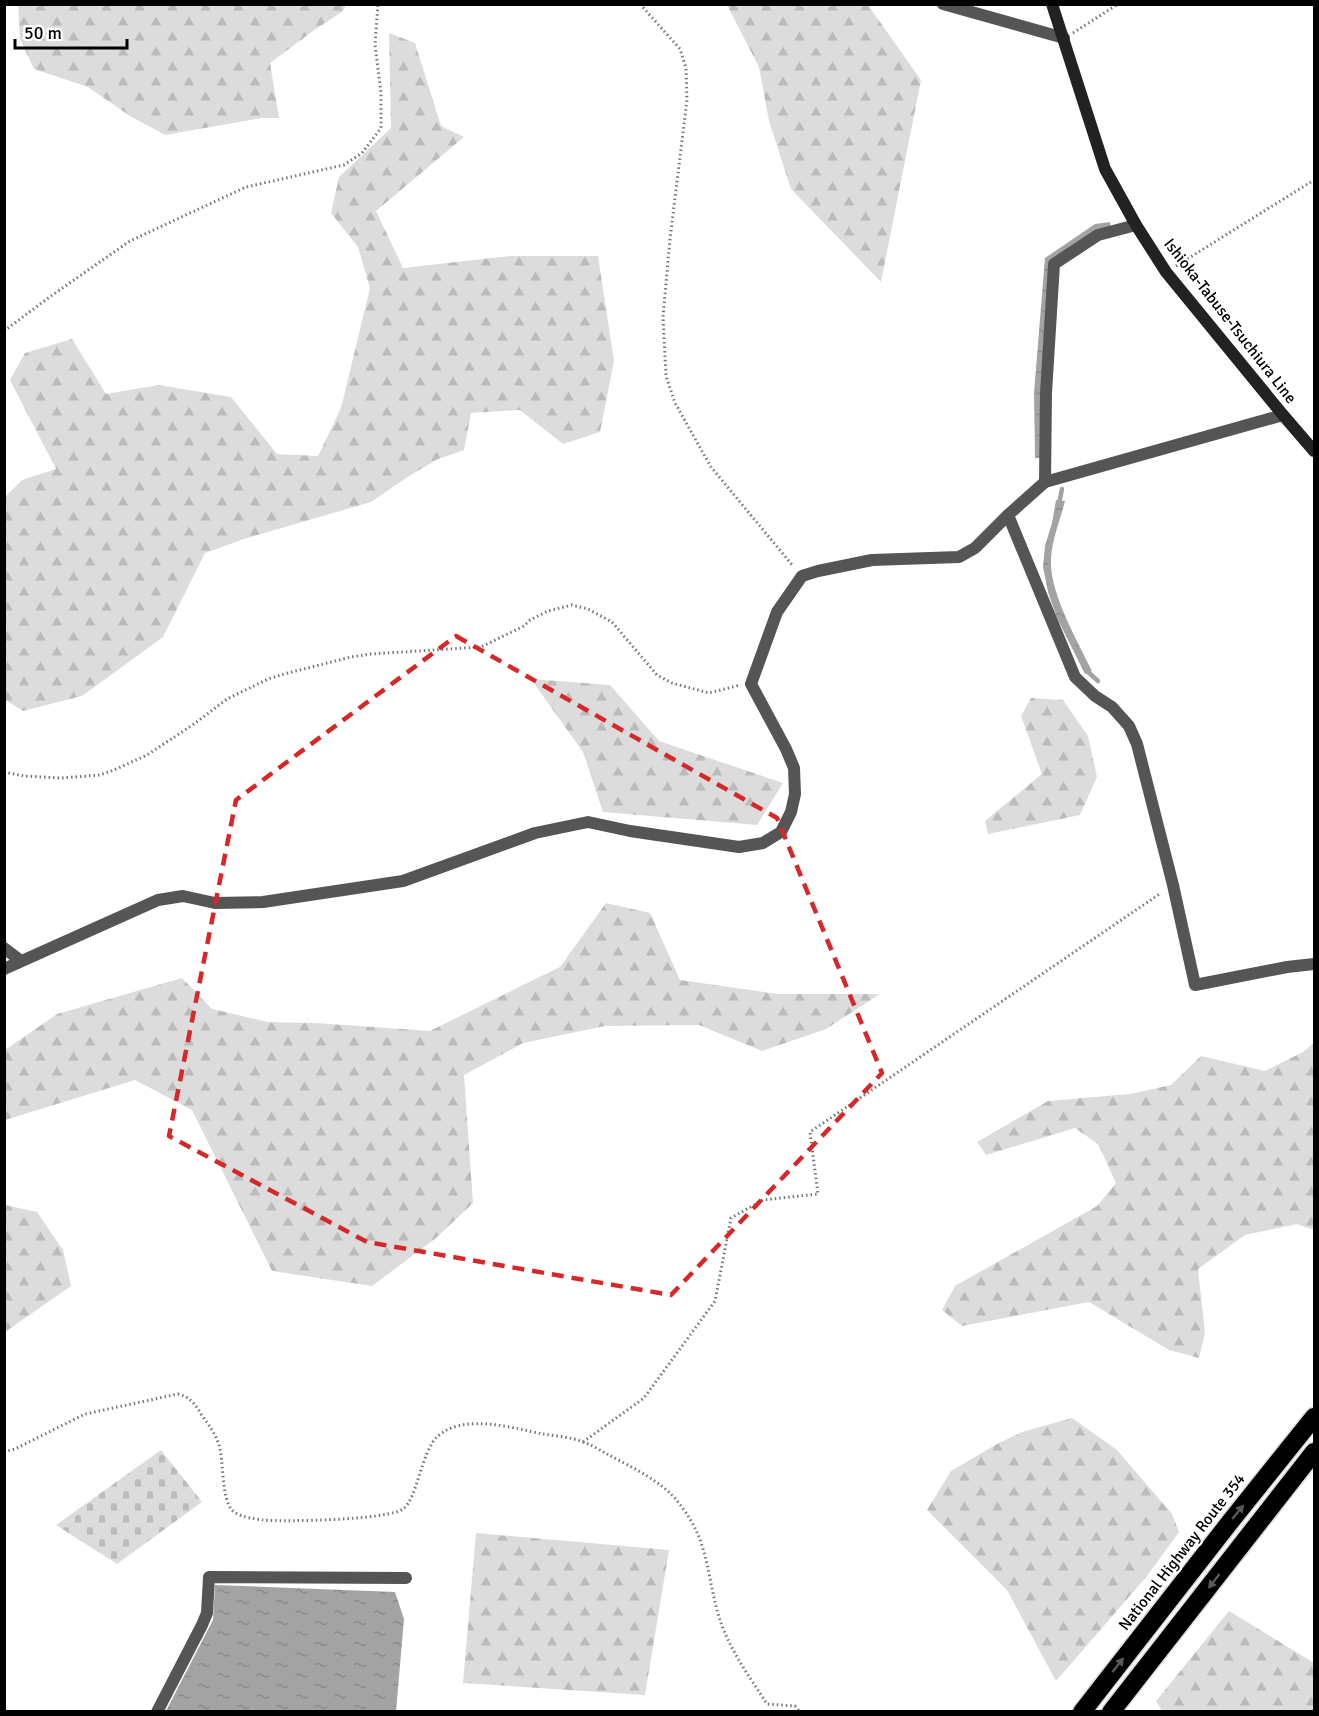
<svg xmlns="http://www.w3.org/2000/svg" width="1319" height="1716" font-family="Signika,sans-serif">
<defs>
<pattern id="forest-firs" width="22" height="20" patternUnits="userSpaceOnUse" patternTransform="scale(1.5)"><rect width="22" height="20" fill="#dcdcdc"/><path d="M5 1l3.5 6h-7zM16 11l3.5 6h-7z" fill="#bbb"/></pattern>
<pattern id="cemetery-stones" width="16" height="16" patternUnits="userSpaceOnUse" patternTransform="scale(1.5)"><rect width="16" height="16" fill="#dcdcdc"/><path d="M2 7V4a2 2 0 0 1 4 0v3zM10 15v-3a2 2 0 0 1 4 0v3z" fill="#bbb"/></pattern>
<pattern id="water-ripples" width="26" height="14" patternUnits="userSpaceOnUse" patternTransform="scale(1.5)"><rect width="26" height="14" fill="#a3a3a3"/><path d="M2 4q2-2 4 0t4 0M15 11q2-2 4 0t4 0" fill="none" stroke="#8b8b8b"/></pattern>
</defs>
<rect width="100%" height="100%" fill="#fff"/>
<!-- forest -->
<g fill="url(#forest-firs)">
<polygon points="18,5 18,4 346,5 343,11 313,31 270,63 279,118 262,118 165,135 130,116 88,87 34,69 20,39"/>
<polygon points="727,5 868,5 921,80 881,282 791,189 769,121 759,67"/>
<polygon points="389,33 415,43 441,126 464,137 376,211 403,268 510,256 598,256 614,361 600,432 563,444 520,410 471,413 464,450 438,459 409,476 371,502 247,538 205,553 163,637 82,696 23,711 5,700 5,497 22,480 56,469 10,380 25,353 72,339 106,394 159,385 231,397 277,454 318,456 341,408 370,288 358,247 331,213 339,177 391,128"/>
<polygon points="531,679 610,685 659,741 783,783 757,825 603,812 583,752"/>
<polygon points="1031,698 1063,700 1088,736 1097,777 1080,815 988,834 985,821 1042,774 1021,716"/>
<polygon points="606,903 650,913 680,980 777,994 880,994 826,1029 762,1051 699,1025 605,1026 523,1043 464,1075 473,1203 436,1238 372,1286 272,1271 192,1110 135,1080 5,1120 5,1050 57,1014 182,978 212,1009 268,1022 316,1023 430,1031 560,967"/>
<polygon points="1314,1043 1314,1230 1297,1224 1245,1235 1198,1269 1205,1333 1199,1358 1169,1350 1089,1302 962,1326 942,1310 955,1286 1097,1206 1116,1183 1098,1144 1075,1128 986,1155 977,1142 1048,1101 1130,1094 1171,1085 1201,1056 1265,1071 1303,1052"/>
<polygon points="5,1205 37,1212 63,1250 71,1286 5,1332"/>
<polygon points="1072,1418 1117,1450 1172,1514 1179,1532 1147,1576 1056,1681 1007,1590 927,1510 951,1471 997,1444 1022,1432"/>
<polygon points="476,1533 669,1550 645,1695 463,1683"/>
<polygon points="1229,1611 1314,1663 1314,1711 1162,1711 1156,1701"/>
</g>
<!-- cemetery -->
<polygon fill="url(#cemetery-stones)" points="161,1450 202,1502 117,1564 56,1525"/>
<!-- water -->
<g fill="url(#water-ripples)">
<polygon points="1110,222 1111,230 1051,262 1043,458 1035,458 1034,393 1045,258 1095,224"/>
<path d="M1056,500L1065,501C1060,521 1050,544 1051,565C1052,597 1078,642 1092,671L1085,674L1057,618L1048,592L1043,567L1045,546L1052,523Z"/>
<polygon points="215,1585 395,1592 404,1619 396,1711 166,1711 213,1620"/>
</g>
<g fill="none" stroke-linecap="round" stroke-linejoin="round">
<!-- stream -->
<g stroke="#a3a3a3" stroke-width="4.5">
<polyline points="1059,504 1062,489"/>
<polyline points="1086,668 1088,672 1098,681"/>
</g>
<!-- highway casing -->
<g stroke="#dbdbdb" stroke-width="21">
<g id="highway">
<polyline points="1082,1712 1230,1522 1314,1417"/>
<polyline points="1111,1712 1314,1452"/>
</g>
</g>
<!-- path -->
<g stroke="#777" stroke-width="3" stroke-dasharray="1.5 3" stroke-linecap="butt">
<polyline points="640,4 680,49 686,68 687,100 670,239 663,317 666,376 675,403 711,467 793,566"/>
<polyline points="1073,33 1118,4"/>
<polyline points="1176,266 1314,180"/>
<polyline points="4,331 51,296 130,241 246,187 344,165 362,153 381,128 381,93 375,45 378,4"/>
<polyline points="4,772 24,776 61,778 100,775 114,770 147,755 194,724 227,699 268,679 284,674 351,657 370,654 481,647 524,626 530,620 548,611 572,605 588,609 612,622 657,675 672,683 709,693 740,685"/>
<polyline points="583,1442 644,1398 715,1301 731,1218 763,1200 818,1194 810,1132 1161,893"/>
<path d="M4,1452L15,1449L85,1414L178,1394C190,1397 195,1404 201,1414C208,1424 215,1433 219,1445C224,1461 221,1500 233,1511C240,1517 254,1519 263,1520C285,1522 388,1520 403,1509C418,1498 421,1451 438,1436C464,1413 513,1428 543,1434C556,1436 571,1437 583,1442C592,1445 600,1450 607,1454C631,1467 662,1481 678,1502C687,1513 694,1525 699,1537C709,1563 711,1591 719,1617C729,1649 749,1676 767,1704L795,1706L800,1712"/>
</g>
<!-- street -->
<g stroke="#555" stroke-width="12">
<polyline points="943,4 1064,38"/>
<polyline points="1045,482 1046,393 1054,264 1098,235 1136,225"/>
<polyline points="1008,515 1075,677 1095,696 1112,707 1129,726 1137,744 1173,885 1195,985 1287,967 1314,964"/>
<polyline points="4,948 21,961"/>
<polyline points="4,969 158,900 183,896 215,903 263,902 403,881 535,833 588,822 630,831 739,847 763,843 781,832 791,812 795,794 794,768 786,749 751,684 777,612 802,576 818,571 872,560 959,557 975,548 1008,515 1045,482 1283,415"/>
<polyline points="157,1712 202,1625 207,1613 209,1577 406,1578"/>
</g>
<!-- secondary -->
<polyline stroke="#222" stroke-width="12" points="1052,4 1105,169 1136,225 1166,272 1283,415 1314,451"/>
<!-- highway -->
<use href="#highway" stroke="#000" stroke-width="18"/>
</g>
<!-- one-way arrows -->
<defs><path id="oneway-solid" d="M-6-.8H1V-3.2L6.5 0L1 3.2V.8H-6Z" transform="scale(1.5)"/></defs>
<g fill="#595959">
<use href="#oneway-solid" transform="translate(1238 1512) rotate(-51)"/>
<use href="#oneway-solid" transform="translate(1214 1581) rotate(128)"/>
<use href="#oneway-solid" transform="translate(1118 1665) rotate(-52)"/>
</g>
<!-- marked area -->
<path fill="none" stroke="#d62828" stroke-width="4.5" stroke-dasharray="12 8" stroke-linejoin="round" d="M456,636L777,818L882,1073L671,1295L367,1242L169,1136L236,800Z"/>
<g text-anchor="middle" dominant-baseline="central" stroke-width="4.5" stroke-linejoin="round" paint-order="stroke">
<!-- street labels -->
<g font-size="16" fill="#000" stroke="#fff">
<text transform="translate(1230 321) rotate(52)">Ishioka-Tabuse-Tsuchiura Line</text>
<text transform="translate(1182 1552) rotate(-52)">National Highway Route 354</text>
</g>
</g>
<!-- border -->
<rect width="1319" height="1716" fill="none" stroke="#000000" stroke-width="12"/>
<!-- scale -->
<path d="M15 39v9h112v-9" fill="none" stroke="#000000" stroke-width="3"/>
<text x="24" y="39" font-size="18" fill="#000000" stroke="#ffffff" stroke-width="4.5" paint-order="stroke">50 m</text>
</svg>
